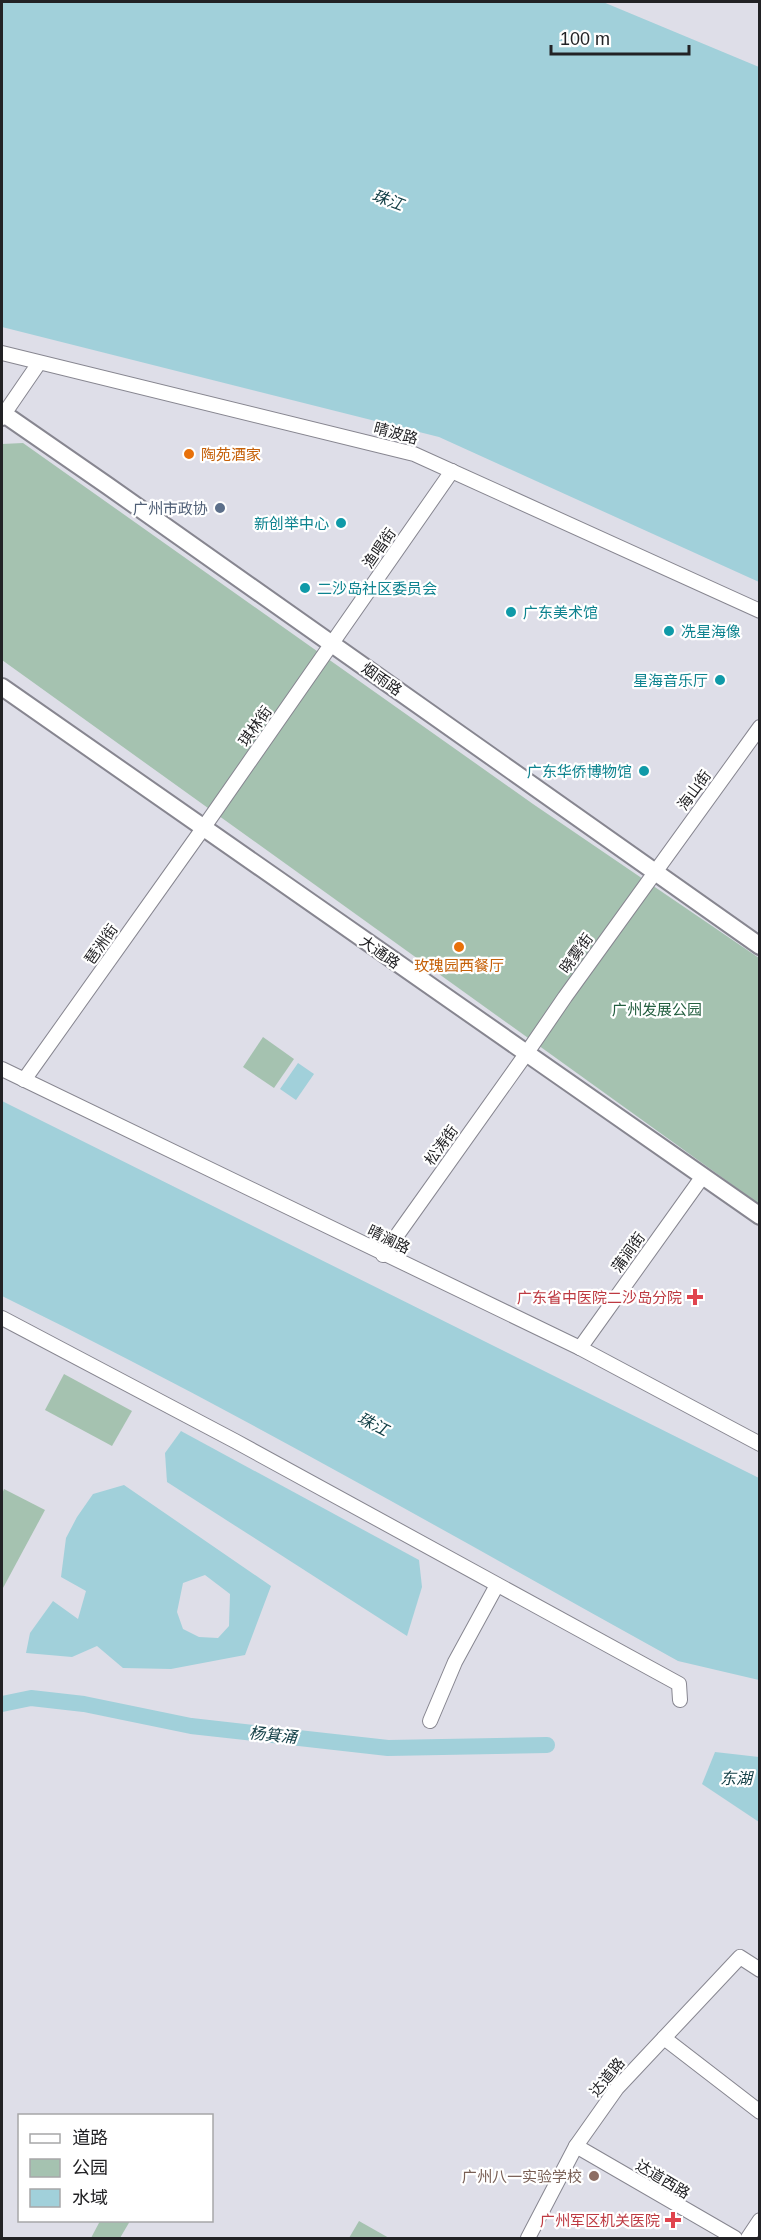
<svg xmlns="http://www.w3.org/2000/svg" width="761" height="2240" font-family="Helvetica,'Noto Sans SC',sans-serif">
<rect width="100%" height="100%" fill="#dedee8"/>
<!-- green -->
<g fill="#a5c2b0">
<polygon points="23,443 533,804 759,958 759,1204 2,660 2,444"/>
<polygon points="263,1037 294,1059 274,1088 243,1067"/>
<polygon points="64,1374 132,1411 112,1446 45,1410"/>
<polygon points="4,1489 45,1510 3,1588 2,1494"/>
<polygon points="100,2221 100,2220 130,2221 120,2238 91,2238"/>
<polygon points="359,2221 389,2238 349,2238"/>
</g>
<!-- water -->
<g fill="#a1d0da" fill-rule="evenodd">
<polygon points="2,2 603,2 759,67 759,582 439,437 2,327"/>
<polygon points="298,1063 314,1074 296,1100 280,1089"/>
<path d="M2,1101L759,1478V1680L678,1661C454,1537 232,1408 2,1296Z"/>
<polygon points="181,1431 419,1560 422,1587 407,1636 167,1482 165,1453"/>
<path d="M124,1485L271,1586L245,1655L171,1669L123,1668L97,1646L72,1657L26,1653L30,1633L53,1601L78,1619L86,1591L61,1577L66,1538L77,1517L93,1494ZM205,1575L230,1594L229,1626L218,1638L199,1637L183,1629L177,1612L183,1583Z"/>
<polygon points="715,1752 759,1757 759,1822 702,1784"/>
</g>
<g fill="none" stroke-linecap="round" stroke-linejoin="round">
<!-- river -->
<polyline stroke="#a1d0da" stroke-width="16" points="2,1704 31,1698 84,1704 191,1726 388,1748 547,1745"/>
<!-- minor casing -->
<g stroke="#878690" stroke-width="16">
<g id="minor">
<polyline points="2,353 414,454 760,611"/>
<polyline points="4,414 39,363"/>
<polyline points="2,1069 580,1348 760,1444"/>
<polyline points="24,1080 204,827 452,471"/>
<polyline points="383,1255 526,1054 565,997 760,727"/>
<polyline points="2,1318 235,1441 679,1684 680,1700"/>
<polyline points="580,1348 703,1176"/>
<polyline points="430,1721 455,1662 497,1585"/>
<polyline points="664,2038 760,2112"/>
<polyline points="576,2146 735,2238"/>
<polyline points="528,2238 576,2146 617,2088 740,1957 760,1970"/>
<polyline points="748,2238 760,2220"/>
</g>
</g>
<!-- major casing -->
<g stroke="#878690" stroke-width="20">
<g id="major">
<polyline points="2,417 4,414 108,486 760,946"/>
<polyline points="2,687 760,1216"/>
</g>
</g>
<!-- minor -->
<use href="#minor" stroke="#fff" stroke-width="14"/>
<!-- major -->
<use href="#major" stroke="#fff" stroke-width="16"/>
</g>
<!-- markers -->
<g fill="#e8710a" stroke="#fff" stroke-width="2">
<circle cx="189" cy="454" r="6"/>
<circle cx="459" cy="947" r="6"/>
</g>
<circle fill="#5c6f8a" stroke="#fff" stroke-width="2" cx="220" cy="508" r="6"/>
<g fill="#0f9aa8" stroke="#fff" stroke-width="2">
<circle cx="341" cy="523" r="6"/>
<circle cx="305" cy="588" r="6"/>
<circle cx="511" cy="612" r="6"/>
<circle cx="669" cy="631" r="6"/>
<circle cx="720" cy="680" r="6"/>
<circle cx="644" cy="771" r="6"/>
</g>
<g fill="#e0444e" stroke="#fff" stroke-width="2">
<path d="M692 1288h6v6h6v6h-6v6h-6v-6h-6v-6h6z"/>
<path d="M670 2211h6v6h6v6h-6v6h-6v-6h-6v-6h6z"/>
</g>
<circle fill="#8d6e63" stroke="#fff" stroke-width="2" cx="594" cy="2176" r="6"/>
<g text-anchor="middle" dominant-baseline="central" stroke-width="4.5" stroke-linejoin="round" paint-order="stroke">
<!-- street labels -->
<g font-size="15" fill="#222225" stroke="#fff">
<text transform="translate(396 433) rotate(15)">晴波路</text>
<text transform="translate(379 548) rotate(-55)">渔唱街</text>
<text transform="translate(382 679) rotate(35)">烟雨路</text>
<text transform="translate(255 726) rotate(-55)">琪林街</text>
<text transform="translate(694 790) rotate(-54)">海山街</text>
<text transform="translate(101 944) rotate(-55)">琶洲街</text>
<text transform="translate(380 952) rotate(35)">大通路</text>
<text transform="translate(576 953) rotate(-54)">晓雾街</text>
<text transform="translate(441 1145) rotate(-54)">松涛街</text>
<text transform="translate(389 1239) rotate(26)">晴澜路</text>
<text transform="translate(628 1252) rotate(-54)">蒲涧街</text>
<text transform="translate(607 2077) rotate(-51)">达道路</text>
<text transform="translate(663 2179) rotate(31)">达道西路</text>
</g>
<!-- food labels -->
<g font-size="15" fill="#c56008" stroke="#fff" text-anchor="start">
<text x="201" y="454">陶苑酒家</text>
<text x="459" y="965" text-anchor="middle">玫瑰园西餐厅</text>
</g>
<!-- service labels -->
<g font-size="15" fill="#4e5e75" stroke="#fff" text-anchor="end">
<text x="208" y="508">广州市政协</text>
</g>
<!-- culture labels -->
<g font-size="15" fill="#0d838f" stroke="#fff" text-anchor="end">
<text x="329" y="523">新创举中心</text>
<text x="317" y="588" text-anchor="start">二沙岛社区委员会</text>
<text x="523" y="612" text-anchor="start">广东美术馆</text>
<text x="681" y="631" text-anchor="start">冼星海像</text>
<text x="708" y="680">星海音乐厅</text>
<text x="632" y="771">广东华侨博物馆</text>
</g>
<!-- park labels -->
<g font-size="15" fill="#245f40" stroke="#fff">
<text x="657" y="1009">广州发展公园</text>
</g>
<!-- health labels -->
<g font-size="15" fill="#be3a42" stroke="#fff" text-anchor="end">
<text x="682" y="1297">广东省中医院二沙岛分院</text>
<text x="660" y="2220">广州军区机关医院</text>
</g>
<!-- education labels -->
<g font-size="15" fill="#785e54" stroke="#fff" text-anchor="end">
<text x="582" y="2176">广州八一实验学校</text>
</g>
<!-- water labels -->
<g font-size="16" font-style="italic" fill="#154148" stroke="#fff">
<text transform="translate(388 200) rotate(20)">珠江</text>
<text transform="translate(373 1424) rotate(27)">珠江</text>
<text transform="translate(273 1735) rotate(6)">杨箕涌</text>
<text x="736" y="1778">东湖</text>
</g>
</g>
<!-- border -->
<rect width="761" height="2240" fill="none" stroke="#222225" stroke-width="6"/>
<!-- legend -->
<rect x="18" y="2114" width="195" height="108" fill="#ffffff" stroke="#a7a7a8" stroke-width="1.5"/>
<rect x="30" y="2134" width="30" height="9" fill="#ffffff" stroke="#a7a7a8" stroke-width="1.5"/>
<text x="72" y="2144" font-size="18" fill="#222225">道路</text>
<rect x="30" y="2159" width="30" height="18" fill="#a5c2b0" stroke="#a7a7a8" stroke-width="1.5"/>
<text x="72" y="2174" font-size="18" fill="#222225">公园</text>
<rect x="30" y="2189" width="30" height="18" fill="#a1d0da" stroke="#a7a7a8" stroke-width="1.5"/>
<text x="72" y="2204" font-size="18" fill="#222225">水域</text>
<!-- scale -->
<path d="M551 45v9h138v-9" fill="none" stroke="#222225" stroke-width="3"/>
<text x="560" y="45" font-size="18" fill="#222225" stroke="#ffffff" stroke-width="4.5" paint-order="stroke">100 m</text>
</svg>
